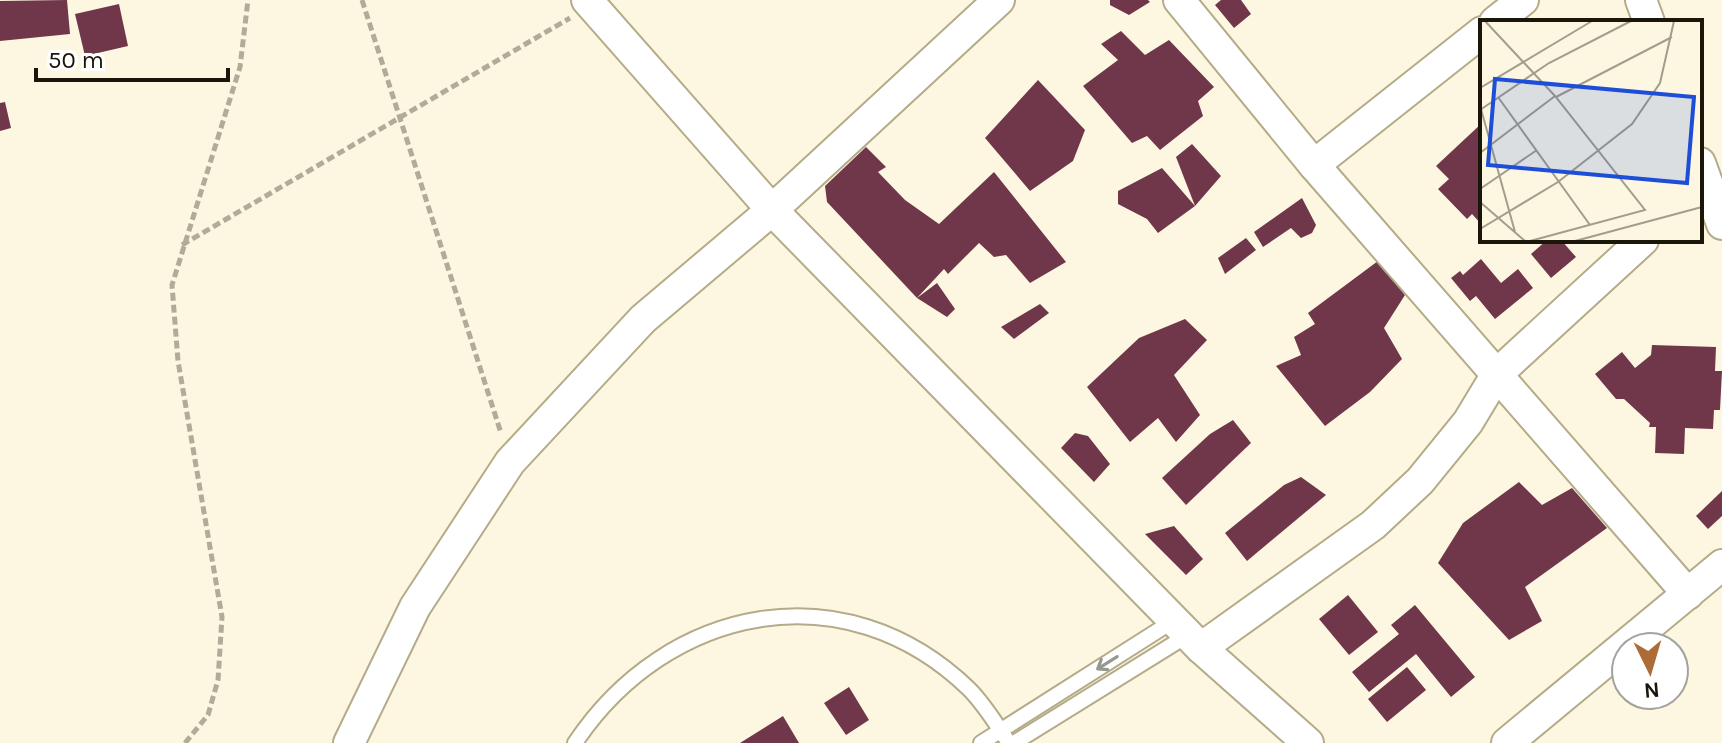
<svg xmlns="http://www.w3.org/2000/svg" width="1722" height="743" font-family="Karla,sans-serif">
<rect width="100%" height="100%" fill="#fdf7e2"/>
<!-- building -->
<g fill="#70374b">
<polygon points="67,0 70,34 0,41 0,1"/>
<polygon points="1110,0 1148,0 1150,2 1129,15 1110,5"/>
<polygon points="1221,0 1241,0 1251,14 1234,28 1215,5"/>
<polygon points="119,4 128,46 85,56 75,14"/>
<polygon points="1121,31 1145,55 1169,40 1214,87 1198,101 1203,116 1160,150 1147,136 1132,143 1083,86 1118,60 1101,44"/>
<polygon points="1038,80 1085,130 1073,161 1030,191 985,138"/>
<polygon points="5,102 11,128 0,131 0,103"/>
<polygon points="1482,123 1482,225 1472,214 1467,219 1438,189 1449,179 1436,166"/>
<polygon points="1192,144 1221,176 1195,206 1176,157"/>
<polygon points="866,147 886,167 878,172 905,200 939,224 994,172 1066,262 1030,283 1006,255 994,257 979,243 948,274 944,269 917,298 827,202 825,186"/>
<polygon points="1162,168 1195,206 1158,233 1147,219 1118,204 1118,191"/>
<polygon points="1302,198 1316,225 1312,233 1301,238 1291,228 1263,247 1254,232"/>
<polygon points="1246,238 1256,250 1225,274 1218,258"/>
<polygon points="1547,240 1561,240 1576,257 1551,278 1531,254"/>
<polygon points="1481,259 1501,283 1518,269 1533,288 1495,319 1476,296 1470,301 1451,278 1460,271 1463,275"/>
<polygon points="1378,261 1405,295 1384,328 1402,359 1370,392 1325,426 1276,366 1301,355 1294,337 1315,324 1308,313"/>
<polygon points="937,283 955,309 947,317 917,298"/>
<polygon points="1040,304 1049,313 1014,339 1001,327"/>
<polygon points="1185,319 1207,340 1174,375 1200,415 1176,442 1158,418 1130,442 1087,387 1139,338"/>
<polygon points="1652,345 1716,347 1715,371 1722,371 1720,410 1714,410 1713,429 1685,428 1684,454 1655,453 1656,427 1649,427 1650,423 1624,399 1616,399 1595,374 1622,352 1635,368 1651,355"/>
<polygon points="1233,420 1251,443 1186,505 1162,478 1210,434"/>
<polygon points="1075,433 1088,436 1110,464 1094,482 1061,448"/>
<polygon points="1301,477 1326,495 1247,561 1225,533 1284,485"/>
<polygon points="1519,482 1542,505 1572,488 1607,528 1525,587 1542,621 1509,640 1438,563 1463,523"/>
<polygon points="1722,491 1722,516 1708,529 1696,516"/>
<polygon points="1174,526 1203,559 1186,575 1145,534"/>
<polygon points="1348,595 1378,632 1349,655 1319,619"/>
<polygon points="1415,605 1475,677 1451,697 1416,654 1369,692 1352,672 1399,634 1391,625"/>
<polygon points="1407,667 1426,690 1387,722 1368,699"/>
<polygon points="849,687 869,720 846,735 824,703"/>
<polygon points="783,716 799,743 740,743"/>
</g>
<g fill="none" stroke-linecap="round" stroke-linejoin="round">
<!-- lane casing -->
<g stroke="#b4ab88" stroke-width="18">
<g id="lane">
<path d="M575,743C667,605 845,569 969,689C985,705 996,724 1009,743"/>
<polyline points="981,743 1173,621"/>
<polyline points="1014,743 1188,635"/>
</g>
</g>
<!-- street casing -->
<g stroke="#b4ab88" stroke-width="34">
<g id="street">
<polyline points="587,0 772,210 1201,648 1308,743"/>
<polyline points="1179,0 1314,165 1688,594"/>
<polyline points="1641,0 1649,22"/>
<polyline points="1495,22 1523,0"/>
<polyline points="1700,163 1722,224"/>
<polyline points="1314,165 1482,32"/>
<polyline points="1201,648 1373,525 1420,481 1468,422 1497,374 1643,240"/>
<polyline points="349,743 415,607 510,462 643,319 772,210 999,0"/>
<polyline points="1507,743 1722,565"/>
</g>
</g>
<!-- path -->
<g stroke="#b1ac9a" stroke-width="5" stroke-dasharray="8 4" stroke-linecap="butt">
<polyline points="362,0 501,433"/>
<polyline points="182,245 570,18"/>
<polyline points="185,743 208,715 218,680 222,617 178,361 172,285 240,67 248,0"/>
</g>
<!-- lane -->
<use href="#lane" stroke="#fff" stroke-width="14"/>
<!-- street -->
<use href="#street" stroke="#fff" stroke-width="30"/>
</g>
<!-- one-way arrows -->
<defs><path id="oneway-shaft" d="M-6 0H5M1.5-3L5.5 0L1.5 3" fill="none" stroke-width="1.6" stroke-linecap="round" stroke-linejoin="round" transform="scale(2)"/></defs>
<use stroke="#989791" href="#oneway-shaft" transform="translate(1107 663) rotate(148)"/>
<!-- overview -->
<g transform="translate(1480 20)">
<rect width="222" height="222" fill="#fdf7e2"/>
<path fill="none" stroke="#a29d8c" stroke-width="2" d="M5,1L75,76L165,190L50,221M0,68L112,1M18,77L110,205M76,77L192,17M1,89L35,212M0,90L69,43L151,1M0,133L75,76M0,169L57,130M0,182L45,221M0,209L78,162L152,104L180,63L194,1M95,221L222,187"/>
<path fill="#1d4ed8" fill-opacity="0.15" stroke="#1d4ed8" stroke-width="4" d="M15,59L214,77L207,163L8,145Z"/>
<rect width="222" height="222" fill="none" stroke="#1a170a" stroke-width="4"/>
</g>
<!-- north arrow -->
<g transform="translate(1650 671) rotate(175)"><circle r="38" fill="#ffffff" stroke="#a3a29d" stroke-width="2"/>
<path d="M0-6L14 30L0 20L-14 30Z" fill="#ad6c37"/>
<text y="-12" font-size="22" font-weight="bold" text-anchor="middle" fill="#1a170a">N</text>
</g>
<!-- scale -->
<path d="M36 68v12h192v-12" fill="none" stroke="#1a170a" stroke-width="4"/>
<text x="48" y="68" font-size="24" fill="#1a170a" stroke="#ffffff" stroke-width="6" paint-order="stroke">50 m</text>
</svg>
